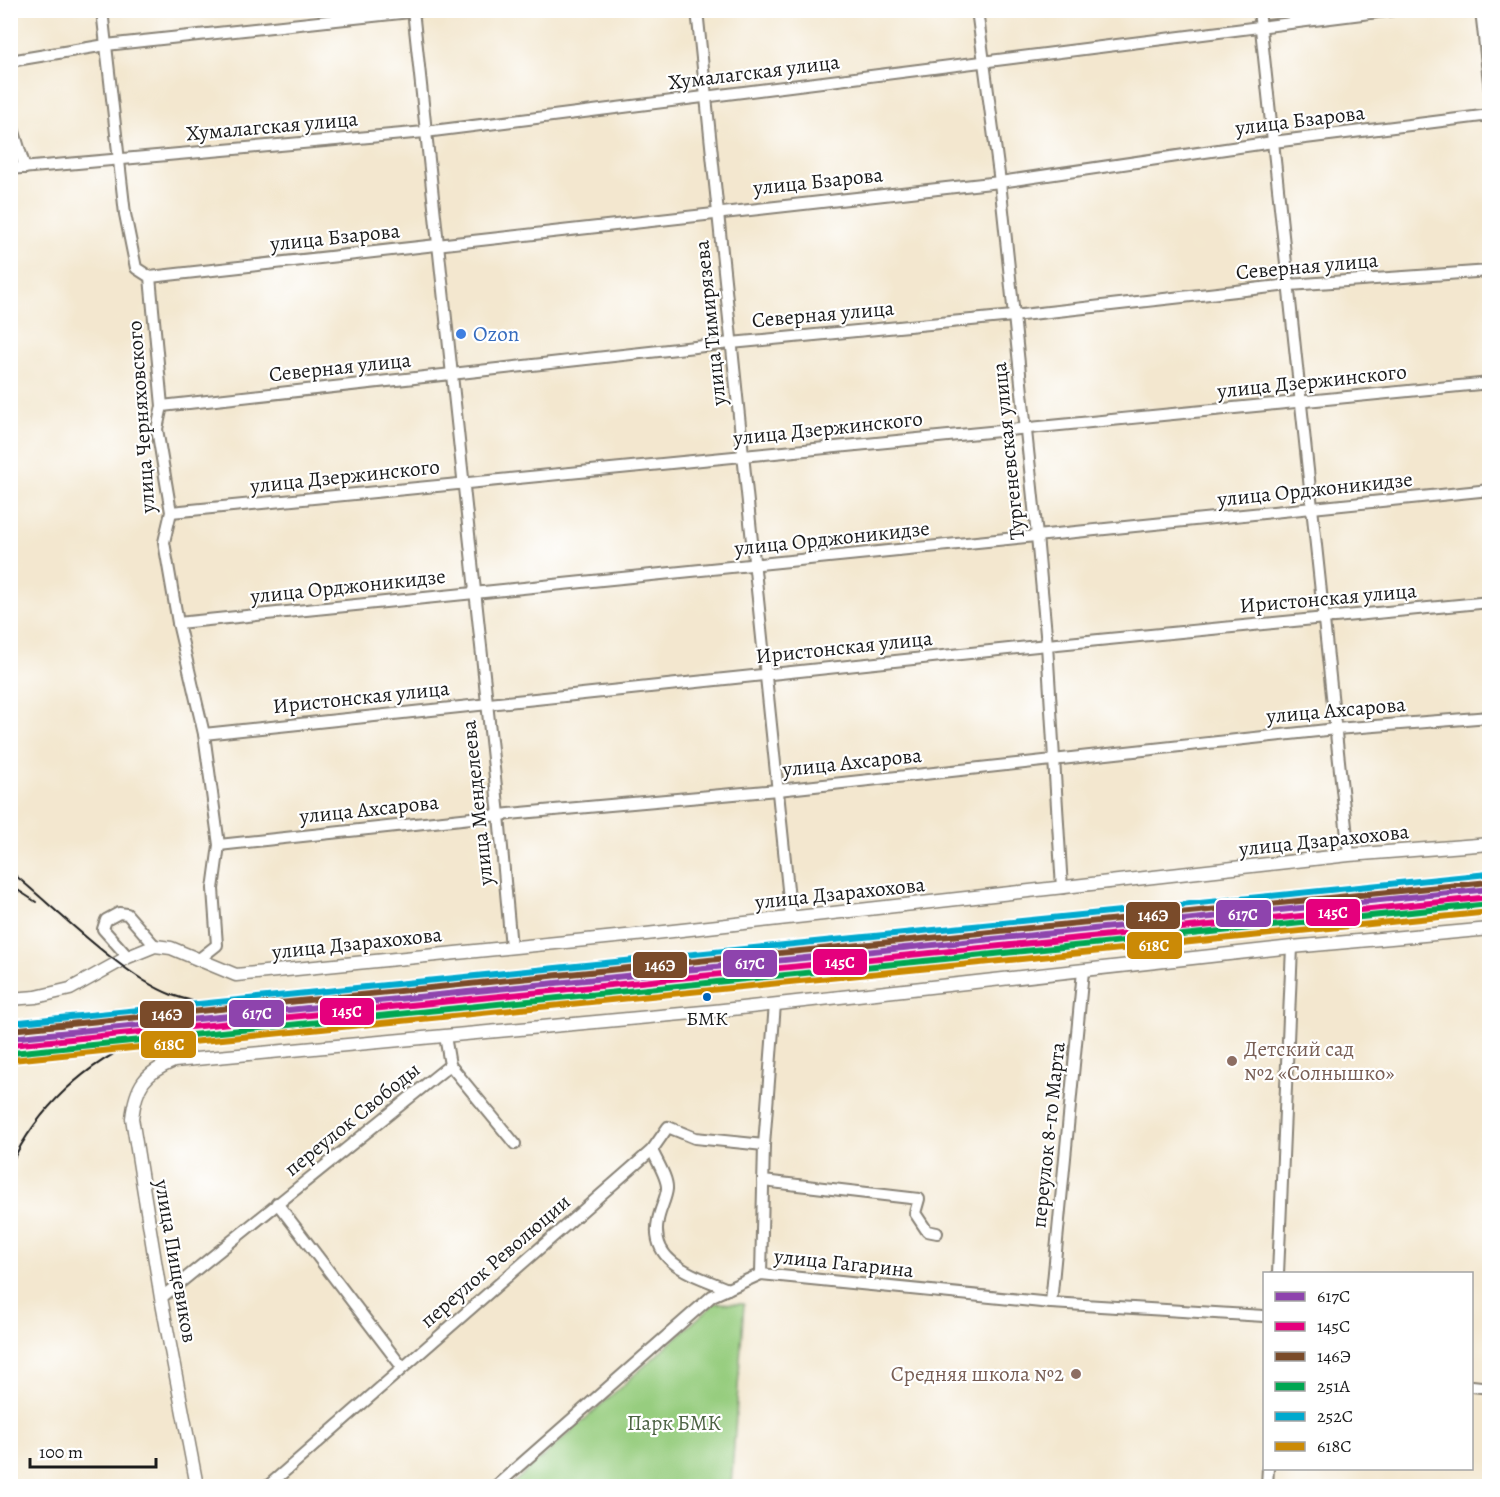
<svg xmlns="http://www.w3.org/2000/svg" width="1500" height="1497" font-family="Alegreya,serif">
<rect width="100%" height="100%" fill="#fff"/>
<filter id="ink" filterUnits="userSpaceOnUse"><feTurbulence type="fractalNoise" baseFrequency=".0167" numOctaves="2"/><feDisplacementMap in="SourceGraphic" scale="12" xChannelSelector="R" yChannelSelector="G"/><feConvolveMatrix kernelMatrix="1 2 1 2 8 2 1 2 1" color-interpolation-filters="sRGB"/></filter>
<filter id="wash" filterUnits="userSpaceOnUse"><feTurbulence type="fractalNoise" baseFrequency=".008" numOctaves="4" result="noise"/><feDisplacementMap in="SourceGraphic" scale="24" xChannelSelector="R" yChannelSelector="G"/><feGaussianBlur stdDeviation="1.35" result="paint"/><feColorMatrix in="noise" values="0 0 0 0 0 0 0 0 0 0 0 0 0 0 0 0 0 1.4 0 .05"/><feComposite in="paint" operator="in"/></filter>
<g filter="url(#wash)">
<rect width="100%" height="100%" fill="#f3e7cf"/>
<!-- green -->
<polygon fill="#97cd7f" stroke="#5a744e" stroke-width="1.5" points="715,1303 744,1304 731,1486 510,1486"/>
</g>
<g filter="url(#ink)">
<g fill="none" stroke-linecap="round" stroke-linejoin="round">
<!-- minor casing -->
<g stroke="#888276" stroke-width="14">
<g id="minor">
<polyline points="102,10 125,214 136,268 150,277 162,406 157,429 171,512 164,542 178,623 204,734 219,845 213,889 217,945 198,960"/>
<polyline points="413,10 499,815 511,947"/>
<polyline points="697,10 791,918"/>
<polyline points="977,10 1000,182 1037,536 1047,645 1062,888"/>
<polyline points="1259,10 1349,855"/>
<polyline points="1481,10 1490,91"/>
<polyline points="10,61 106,45 419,11"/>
<polyline points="10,100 12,125 25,168"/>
<polyline points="10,169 425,132 1394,10"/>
<polyline points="150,277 1000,182 1273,142 1490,115"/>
<polyline points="162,406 731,343 1013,316 1289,285 1490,271"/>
<polyline points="171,512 1490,383"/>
<polyline points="178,623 1490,490"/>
<polyline points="204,734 1047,645 1490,602"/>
<polyline points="219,845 499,815 778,790 1336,729 1490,717"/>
<polyline points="128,957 103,929 106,920 119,913 127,914 155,946"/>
<polyline points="450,1065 515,1144"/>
<path d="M652,1150C656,1160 668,1178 667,1189C666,1199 660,1209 658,1220C649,1264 695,1275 728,1289"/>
<polyline points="763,1181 919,1199 915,1213 927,1231 937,1233"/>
<polyline points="277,1203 402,1367"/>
<polyline points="761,1274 764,1145 775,1004"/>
<polyline points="1278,1274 1292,947"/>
<polyline points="161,1298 450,1065 445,1036"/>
<polyline points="1051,1303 1083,971"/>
<polyline points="1472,1386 1490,1388"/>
<polyline points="268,1486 652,1150 668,1127 695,1138 764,1145"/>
<polyline points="496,1486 712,1296 761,1274 1051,1303 1264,1316"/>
<polyline points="1267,1486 1268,1468"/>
</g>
</g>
<!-- tertiary casing -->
<g stroke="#888276" stroke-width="15">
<g id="tertiary">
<polyline points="10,999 36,997 70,989 128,957 155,946 171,948 236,975 646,934 1349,855 1490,844"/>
<path d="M197,1486L161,1298L132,1118C136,1086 144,1073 174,1061L714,1011L1292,947L1490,929"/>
</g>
</g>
<!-- minor -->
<use href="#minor" stroke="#fff" stroke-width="10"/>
<!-- tertiary -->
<use href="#tertiary" stroke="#fff" stroke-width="12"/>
<!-- rail -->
<g stroke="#1c1c1c" stroke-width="2">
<path d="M16,876C58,911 124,977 172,995C200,1005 228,1006 258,1006L1490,884"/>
<polyline points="10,885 36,902"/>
<path d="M10,1166C37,1109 86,1062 145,1039C179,1026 218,1024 254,1019L1490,897"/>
</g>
<!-- rail-1 casing -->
<g stroke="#fff" stroke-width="10">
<polyline id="rail-1" points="10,1038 1490,889"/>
</g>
<!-- rail-2 casing -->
<g stroke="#fff" stroke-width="10">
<polyline id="rail-2" points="11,1045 1490,897"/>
</g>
<!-- rail-3 casing -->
<g stroke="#fff" stroke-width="10">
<polyline id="rail-3" points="10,1030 1489,882"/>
</g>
<!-- rail-4 casing -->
<g stroke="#fff" stroke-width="10">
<polyline id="rail-4" points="12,1053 1490,904"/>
</g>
<!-- rail-5 casing -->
<g stroke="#fff" stroke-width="10">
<polyline id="rail-5" points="10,1023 1488,874"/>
</g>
<!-- rail-6 casing -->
<g stroke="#fff" stroke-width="10">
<polyline id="rail-6" points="12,1060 1490,912"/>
</g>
<!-- rail-1 -->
<use href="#rail-1" stroke="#8e44ad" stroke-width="6"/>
<!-- rail-2 -->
<use href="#rail-2" stroke="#e5007d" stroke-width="6"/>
<!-- rail-3 -->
<use href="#rail-3" stroke="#7a4b2a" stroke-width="6"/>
<!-- rail-4 -->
<use href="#rail-4" stroke="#00a651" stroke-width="6"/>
<!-- rail-5 -->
<use href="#rail-5" stroke="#00a9ce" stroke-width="6"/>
<!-- rail-6 -->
<use href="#rail-6" stroke="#cb8a06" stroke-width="6"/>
</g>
</g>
<!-- markers -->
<circle fill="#3f7fe0" stroke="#fff" stroke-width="2" cx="461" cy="334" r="6"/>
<circle fill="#0065bd" stroke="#fff" stroke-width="2" cx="707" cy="997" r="5"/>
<g fill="#8d6e63" stroke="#fff" stroke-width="2">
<circle cx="1232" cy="1061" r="6"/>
<circle cx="1076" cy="1374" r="6"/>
</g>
<g text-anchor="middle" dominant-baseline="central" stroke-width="4.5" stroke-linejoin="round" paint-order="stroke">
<!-- bus labels -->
<g font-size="20" fill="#1c1c1c" stroke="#fff">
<text x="707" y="1018">БМК</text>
</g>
<!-- street labels -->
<g font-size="21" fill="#1c1c1c" stroke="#fff">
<text transform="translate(754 72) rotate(-7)">Хумалагская улица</text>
<text transform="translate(1300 120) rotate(-7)">улица Бзарова</text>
<text transform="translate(272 126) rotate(-5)">Хумалагская улица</text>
<text transform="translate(818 181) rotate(-6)">улица Бзарова</text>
<text transform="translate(335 237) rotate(-6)">улица Бзарова</text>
<text transform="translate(1307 266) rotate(-5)">Северная улица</text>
<text transform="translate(823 314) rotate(-5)">Северная улица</text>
<text transform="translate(710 323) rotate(-96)">улица Тимирязева</text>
<text transform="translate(340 367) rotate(-6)">Северная улица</text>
<text transform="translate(1312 381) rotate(-6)">улица Дзержинского</text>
<text transform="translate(141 417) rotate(-94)">улица Черняховского</text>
<text transform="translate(828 428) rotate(-6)">улица Дзержинского</text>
<text transform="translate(1008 451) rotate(-96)">Тургеневская улица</text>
<text transform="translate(345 476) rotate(-6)">улица Дзержинского</text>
<text transform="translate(1315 489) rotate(-6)">улица Орджоникидзе</text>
<text transform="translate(832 538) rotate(-6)">улица Орджоникидзе</text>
<text transform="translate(348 586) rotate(-6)">улица Орджоникидзе</text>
<text transform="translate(1328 598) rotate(-5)">Иристонская улица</text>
<text transform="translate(844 647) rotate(-6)">Иристонская улица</text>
<text transform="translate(361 697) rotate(-6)">Иристонская улица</text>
<text transform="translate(1336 710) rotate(-5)">улица Ахсарова</text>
<text transform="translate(852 762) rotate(-6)">улица Ахсарова</text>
<text transform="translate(477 803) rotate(-96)">улица Менделеева</text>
<text transform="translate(369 809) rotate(-6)">улица Ахсарова</text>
<text transform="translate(1324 840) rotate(-6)">улица Дзарахохова</text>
<text transform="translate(840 893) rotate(-6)">улица Дзарахохова</text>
<text transform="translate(357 943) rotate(-6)">улица Дзарахохова</text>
<text transform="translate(352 1119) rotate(-39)">переулок Свободы</text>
<text transform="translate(1048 1135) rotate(-84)">переулок 8-го Марта</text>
<text transform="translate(176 1261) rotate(80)">улица Пищевиков</text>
<text transform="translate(495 1261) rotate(-41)">переулок Революции</text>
<text transform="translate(844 1263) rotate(6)">улица Гагарина</text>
</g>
<!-- shop labels -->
<g font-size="21" fill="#366cbe" stroke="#fff" text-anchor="start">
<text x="473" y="334">Ozon</text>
</g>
<!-- education labels -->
<g font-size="21" fill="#785e54" stroke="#fff" text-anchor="start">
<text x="1244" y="1049">Детский сад<tspan x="1244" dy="24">№2 «Солнышко»</tspan></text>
<text x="1064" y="1374" text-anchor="end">Средняя школа №2</text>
</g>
<!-- park labels -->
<g font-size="21" fill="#4d6344" stroke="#fff">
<text x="674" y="1423">Парк БМК</text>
</g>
</g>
<g stroke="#fff" stroke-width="2">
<rect x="1305" y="898" width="56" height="29" rx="6" fill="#e5007d"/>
<rect x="1215" y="899" width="57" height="29" rx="6" fill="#8e44ad"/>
<rect x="1125" y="901" width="56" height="29" rx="6" fill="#7a4b2a"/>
<rect x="1126" y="931" width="57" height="29" rx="6" fill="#cb8a06"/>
<rect x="812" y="948" width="56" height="28" rx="6" fill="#e5007d"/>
<rect x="722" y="949" width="56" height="29" rx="6" fill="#8e44ad"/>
<rect x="632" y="951" width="56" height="28" rx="6" fill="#7a4b2a"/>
<rect x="319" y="997" width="56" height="29" rx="6" fill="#e5007d"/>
<rect x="228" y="999" width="57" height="29" rx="6" fill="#8e44ad"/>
<rect x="139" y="1000" width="56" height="29" rx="6" fill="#7a4b2a"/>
<rect x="140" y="1030" width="57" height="29" rx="6" fill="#cb8a06"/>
</g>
<g font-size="16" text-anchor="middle" font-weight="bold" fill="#fff">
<text x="1333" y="918">145С</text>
<text x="1243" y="920">617C</text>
<text x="1153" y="921">146Э</text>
<text x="1154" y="951">618С</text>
<text x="840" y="968">145С</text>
<text x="750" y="969">617C</text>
<text x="660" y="971">146Э</text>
<text x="347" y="1017">145С</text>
<text x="257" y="1019">617C</text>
<text x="167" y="1020">146Э</text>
<text x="169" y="1050">618С</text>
</g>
<!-- margin -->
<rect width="1500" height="1497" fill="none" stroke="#fff" stroke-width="36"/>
<!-- legend -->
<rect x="1263" y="1272" width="210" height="198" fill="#ffffff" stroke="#a4a4a4" stroke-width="1.5"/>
<rect x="1275" y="1292" width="30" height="9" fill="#8e44ad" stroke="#a4a4a4" stroke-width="1.5"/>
<text x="1317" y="1302" font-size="18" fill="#1c1c1c">617C</text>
<rect x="1275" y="1322" width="30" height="9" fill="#e5007d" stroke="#a4a4a4" stroke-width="1.5"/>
<text x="1317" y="1332" font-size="18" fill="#1c1c1c">145С</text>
<rect x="1275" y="1352" width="30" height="9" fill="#7a4b2a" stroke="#a4a4a4" stroke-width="1.5"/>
<text x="1317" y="1362" font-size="18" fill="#1c1c1c">146Э</text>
<rect x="1275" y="1382" width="30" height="9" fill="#00a651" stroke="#a4a4a4" stroke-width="1.5"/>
<text x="1317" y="1392" font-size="18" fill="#1c1c1c">251А</text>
<rect x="1275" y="1412" width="30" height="9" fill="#00a9ce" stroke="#a4a4a4" stroke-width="1.5"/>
<text x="1317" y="1422" font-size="18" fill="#1c1c1c">252С</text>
<rect x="1275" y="1442" width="30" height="9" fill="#cb8a06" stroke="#a4a4a4" stroke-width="1.5"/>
<text x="1317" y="1452" font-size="18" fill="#1c1c1c">618С</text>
<!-- scale -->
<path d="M30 1458v9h126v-9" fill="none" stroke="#1c1c1c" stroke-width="3"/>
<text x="39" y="1458" font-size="18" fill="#1c1c1c" stroke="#ffffff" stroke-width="4.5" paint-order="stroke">100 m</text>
</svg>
